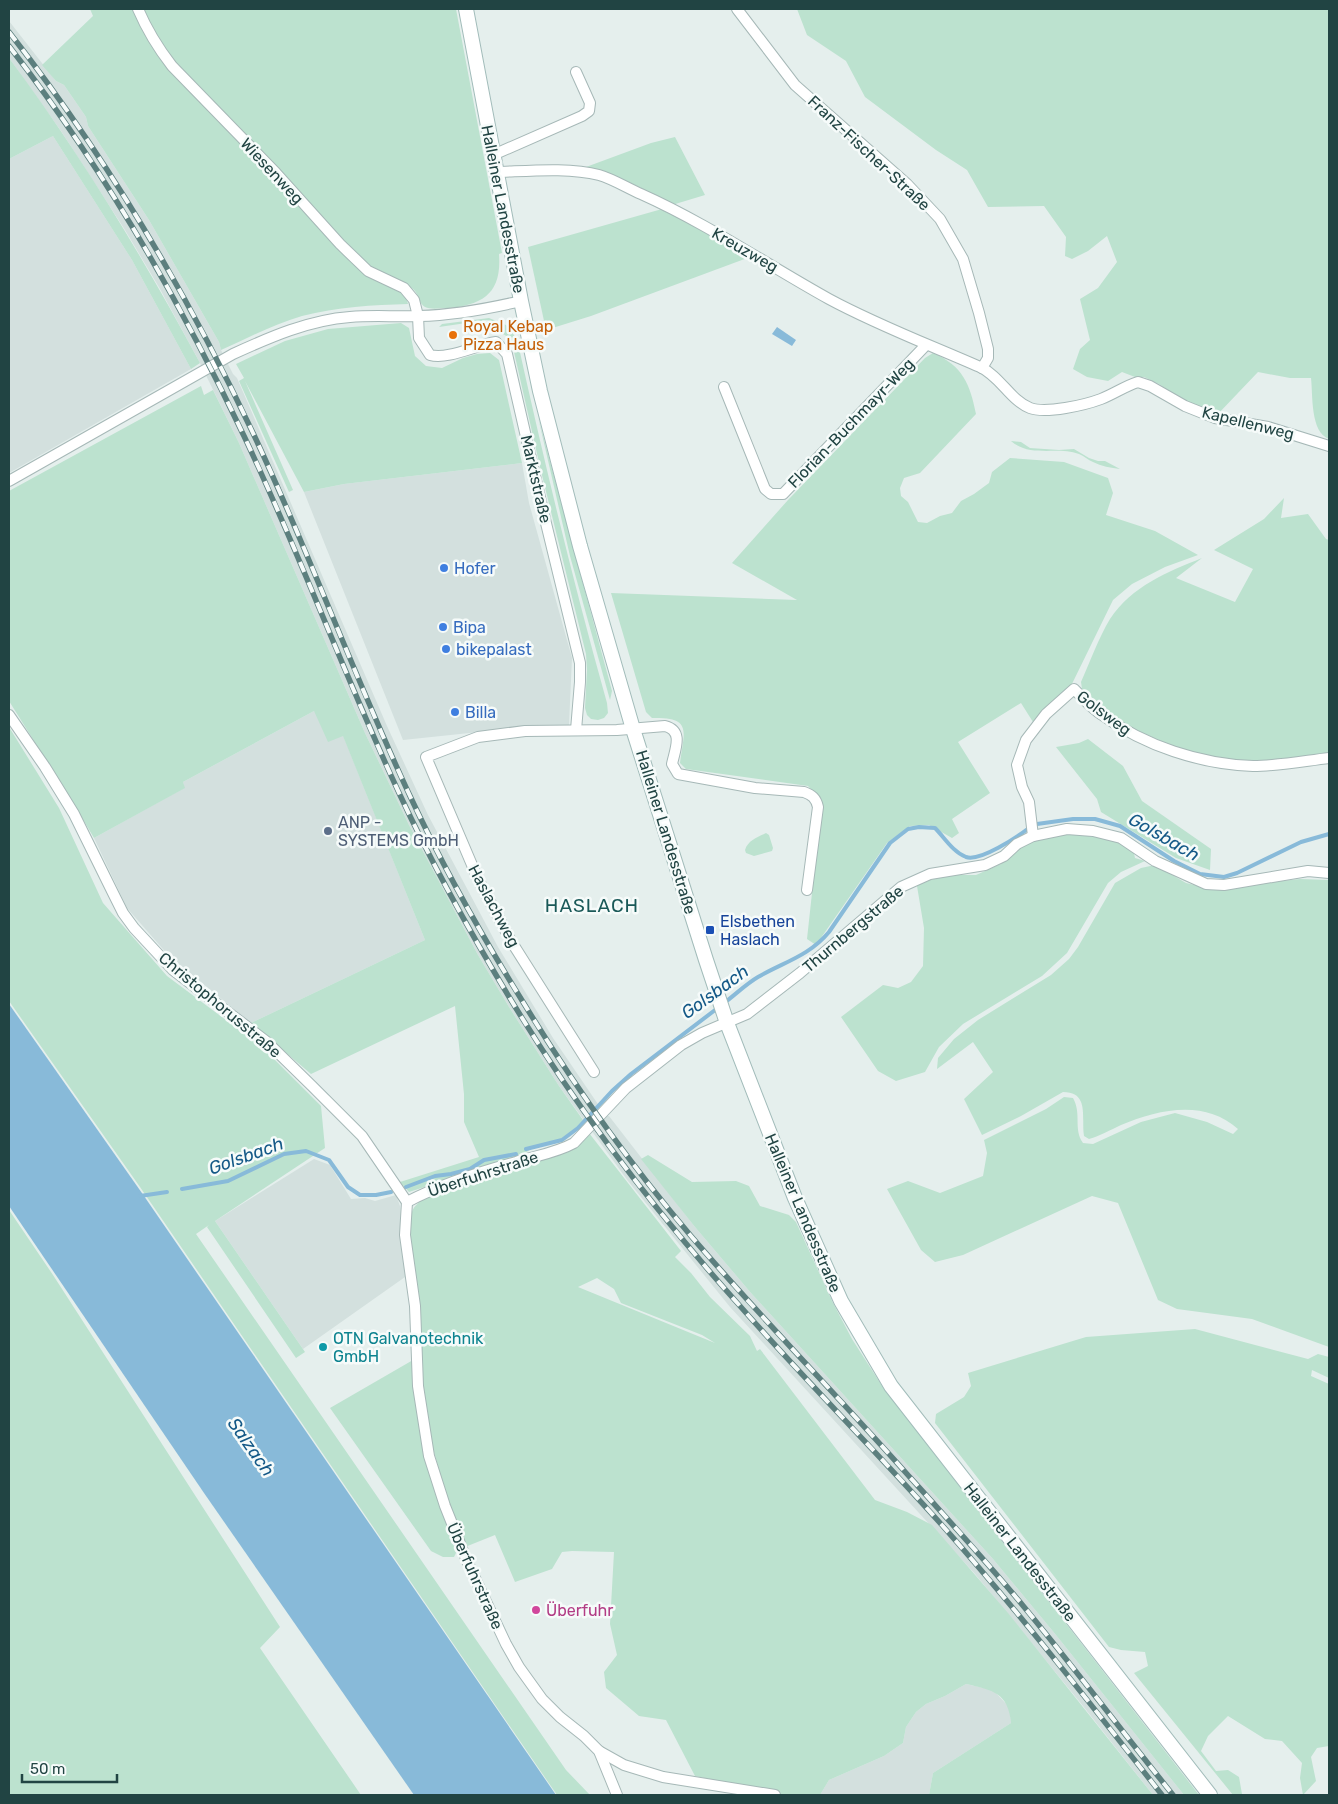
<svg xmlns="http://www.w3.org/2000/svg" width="1338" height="1804" font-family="Rubik,sans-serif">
<rect width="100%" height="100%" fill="#e5efed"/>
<!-- built -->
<g fill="#d3e0de">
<polygon points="9,21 56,81 64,85 86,117 88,126 149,220 219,342 221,350 233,374 237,378 387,726 428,815 498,947 553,1038 606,1116 609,1116 695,1227 751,1293 993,1559 1056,1635 1184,1795 1153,1795 1083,1706 975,1574 730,1307 628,1181 559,1086 509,1007 478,955 409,825 365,733 239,443 200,363 160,289 125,230 61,131 9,58"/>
<polygon points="53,136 132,260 191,369 9,473 9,159"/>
<polygon points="522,463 529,503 572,658 569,725 516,728 403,740 304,492 344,484"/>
<polygon points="314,711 343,735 425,940 251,1023 169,956 127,908 94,838 184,788 183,782"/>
<polygon points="314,1159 330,1165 351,1199 365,1198 375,1201 396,1195 400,1206 405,1277 303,1349 215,1221"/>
<polygon points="966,1684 993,1690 1010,1708 1011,1723 933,1773 929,1795 820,1795 829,1780 884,1756 903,1743 906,1727 916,1712 926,1704 945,1696"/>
</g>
<!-- green -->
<g fill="#bce2cf" fill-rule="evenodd">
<path d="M90,9H133L153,48L168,68L361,269C377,277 404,285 408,304C373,305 337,307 302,316C274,324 248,338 221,350L219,342L149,220L88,126L86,117L64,85L56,81L42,65L93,16Z"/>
<path d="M143,9H456L502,253L499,254C502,293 483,305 448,308C441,308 431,310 425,307C419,304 419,294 413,289C397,277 376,272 361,259C351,250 343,240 335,231C314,208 293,184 271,161C242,132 213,105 186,75C169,55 150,34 143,9Z"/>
<path d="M797,9H1329V439C1310,432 1313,395 1311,378H1290L1258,372L1217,415L1190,405L1159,384L1144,377H1135L1122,372L1108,381L1087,377L1073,369L1080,349L1090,340L1080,299L1098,288L1117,262L1107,236L1088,251L1072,259L1065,256L1066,237L1044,206L988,207L967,170L936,150L865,97L846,61L807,35Z"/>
<path d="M9,58C81,155 143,257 200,363L191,369L132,260L53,136L9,159Z"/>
<path d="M675,137L705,195L672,205C645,188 617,176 586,167L651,143Z"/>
<polygon points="662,209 750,257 591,316 546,330 528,247"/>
<path d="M489,318L506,325L517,339C544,461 573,582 607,703L608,713L604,718L598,720L591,719L587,715L585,708L587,670L586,654L540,467L512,343C507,335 503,333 495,332L492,322L487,320L439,327L442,324Z"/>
<polygon points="401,323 409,328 415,356 426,366 442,368 463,358 477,354 490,353 499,360 522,463 344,484 304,492 245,381 293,490 289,492 239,381 244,378 236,364 285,341 328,329"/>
<path d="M933,353C963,366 970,384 976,414L920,473L904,478L900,488L901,496L908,502L918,522L927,523L940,516L952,513L961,501L974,494L989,483L992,472L1010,458L1064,462L1108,478L1113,493L1106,515L1155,531L1198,555L1165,567L1132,584L1113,600L1069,690L1050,704L1033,722L1021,703L958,742L990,793L952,819L959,833L952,838L929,825L910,826L887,843L816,945L807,939L822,801L808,786L686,769L680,763C684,731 693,717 652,718L646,712L611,593L797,600L732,563L788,500L925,358Z"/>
<polygon points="201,386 204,395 213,390 239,443 365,733 409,825 478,955 509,1007 559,1086 583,1120 577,1127 561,1139 535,1146 521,1156 409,1192 400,1182 479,1157 464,1122 464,1094 455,1006 311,1074 251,1023 425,940 343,736 328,742 314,711 183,782 185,788 94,838 81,816 9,701 9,491"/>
<polygon points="538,417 612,691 610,700 570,556"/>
<path d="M1011,441L1021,442L1030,448L1059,450L1074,449L1089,458L1098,461H1105L1120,469C1111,468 1101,466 1093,462C1088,460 1084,456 1079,454C1057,446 1030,458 1011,441Z"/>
<path d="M1284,498L1281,518L1308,514L1326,539L1329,540V756L1266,762L1238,761L1210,757L1170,745L1123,724L1082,689L1081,682C1090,662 1099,637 1110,619C1132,586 1167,572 1202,558L1176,578L1235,602L1253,569L1214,550L1264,519Z"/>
<polygon points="9,727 59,808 103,903 167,976 262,1047 321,1106 325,1148 215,1221 305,1352 296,1358 207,1227 209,1225 196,1234 566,1770 590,1795 557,1795 140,1187 9,1001"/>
<polygon points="1088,739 1123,766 1142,801 1211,849 1210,870 1176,858 1101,812 1097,799 1056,747 1079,743"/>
<path d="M766,833L769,835L773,848L772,851L754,856L746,853L745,850C748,840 758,837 766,833Z"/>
<polygon points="1067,833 1110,839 1133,849 1135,858 1145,861 1121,872 1108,883 1067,953 1042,976 963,1024 939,1047 925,1072 896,1081 878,1071 841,1017 883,985 898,988 911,982 923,966 924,928 917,886 925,881 953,875 976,875 1001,864 1023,846 1043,838"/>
<path d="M1155,865L1186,883L1211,889L1300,879L1329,880V1347L1252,1319L1177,1309L1158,1300L1118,1203L1092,1196L963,1255L935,1262L921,1250L887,1189L908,1181L940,1193L983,1176L987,1153L984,1140L1046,1109L1064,1097L1073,1098C1082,1114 1073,1129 1083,1143L1093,1144L1141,1122L1175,1113L1207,1122L1233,1134L1238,1129C1205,1099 1159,1109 1121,1125C1110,1130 1100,1136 1089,1139L1084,1136C1081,1118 1090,1092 1063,1092L1021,1116L982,1135L964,1099L993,1072L973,1042L937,1069L938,1058L954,1039L978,1020L1051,975L1069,959L1078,947L1115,883L1141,868Z"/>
<path d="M589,1133L681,1251L675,1257L691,1273L710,1297L750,1336L757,1351L760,1349L875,1500L907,1512L932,1525L1008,1613L1153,1795H929L933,1773L1011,1723C1008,1693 993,1690 966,1684L945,1696L926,1704L916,1712L906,1727L903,1743L884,1756L829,1780L820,1795H785L695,1776L666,1720L639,1716L606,1688L604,1672L617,1655L610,1624L614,1552L572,1551L562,1552L552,1569L515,1582L495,1535L465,1547C451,1509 438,1471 429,1431C420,1391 423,1348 420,1307C417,1280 406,1238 412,1212C414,1205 422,1200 427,1196L514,1166L568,1152L582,1141ZM597,1278L614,1289L621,1303L702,1335L715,1343L578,1287Z"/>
<polygon points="648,1155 692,1182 736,1181 749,1186 760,1206 789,1215 796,1222 833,1303 852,1339 884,1389 1199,1795 1184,1795 1056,1635 993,1559 751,1293 695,1227 641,1159"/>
<polygon points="9,1210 53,1275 280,1627 260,1648 361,1795 9,1795"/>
<polygon points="1195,1329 1308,1359 1318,1354 1329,1357 1329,1378 1312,1370 1311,1376 1329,1384 1329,1746 1317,1748 1311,1757 1316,1781 1303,1795 1300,1778 1302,1763 1282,1741 1265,1739 1228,1716 1208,1736 1201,1751 1216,1771 1228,1770 1239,1777 1242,1794 1249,1795 1233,1795 1134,1673 1148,1666 1145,1652 1121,1650 1109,1647 935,1423 936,1414 964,1397 971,1386 968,1373 1086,1337"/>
<polygon points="413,1360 417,1414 424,1452 456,1553 454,1557 443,1557 431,1551 330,1408"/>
</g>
<!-- water -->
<g fill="#88bad9">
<polygon points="777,327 796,340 792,346 772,334"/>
<polygon points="9,1004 144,1196 556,1795 414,1795 204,1493 9,1206"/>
</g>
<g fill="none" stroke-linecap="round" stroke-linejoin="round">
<!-- stream -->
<g stroke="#88bad9" stroke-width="4">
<polyline points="1037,824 1073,819 1095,819 1120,826 1174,861 1200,874 1224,877 1237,873 1301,842 1329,834"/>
<path d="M724,1003C735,995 746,984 758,977C784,962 809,956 829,932L890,843L908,829L919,827L935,828C944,837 953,852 966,857C980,862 1017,837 1029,828"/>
<polyline points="526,1149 562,1140 578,1128 612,1091 631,1074 719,1007"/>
<polyline points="406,1187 435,1176 451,1174 470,1169 484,1160 516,1154"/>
<polyline points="182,1189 228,1181 284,1154 306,1151 329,1160 348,1187 360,1195 376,1195 391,1192"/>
<polyline points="140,1196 167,1192"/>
</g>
<!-- minor casing -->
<g stroke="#a6b8b7" stroke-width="12">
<g id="minor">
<path d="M138,9C147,30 158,48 172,66L276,173L340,244L368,271L404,288L414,300L418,316L419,338L430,355C448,360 476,345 496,342L507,354L544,515L580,663V682L576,730"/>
<polyline points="737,9 795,85 907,184 940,219 963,259 979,313 988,349 988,358 982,368"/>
<polyline points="493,155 582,116 589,111 590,103 576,72"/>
<path d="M497,172C528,171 569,167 599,175C613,179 627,188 641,194C706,223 766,264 829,299C877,325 930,345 980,367C1000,376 1010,400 1030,408C1046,414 1085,405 1101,399C1114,394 1125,386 1138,382L1150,386L1185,406L1215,418L1268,427L1329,446"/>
<polyline points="724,387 765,489 771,494 783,494 926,345"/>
<path d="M9,481L233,354C270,337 309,320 350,317C373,315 396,317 419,316C454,315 487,309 521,301"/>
<polyline points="9,715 45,767 74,814 113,893 123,913 134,928 173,970 267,1042 312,1086 362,1136 407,1202"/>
<path d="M1033,836L1029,802L1022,787L1017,765L1026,740L1046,714L1074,689C1083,698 1091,708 1102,715C1145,746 1200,764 1253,766C1278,766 1304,761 1329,758"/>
<path d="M594,1072L511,941L478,879L426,757L478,737L525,731L617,730L665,726C684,731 675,749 672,764L678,774L755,788L804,792C812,795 816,798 818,807L807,890"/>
<path d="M407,1202C441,1184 479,1172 516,1162C535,1156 556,1153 574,1143L626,1088L681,1045L702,1033L747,1014L800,973L901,887L930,874L985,865L1004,856L1017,844L1033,836L1067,829L1093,831L1121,838L1155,861L1206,884L1224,885L1308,871L1329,873"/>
<polyline points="407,1202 405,1235 415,1306 418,1386 429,1456 445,1506 467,1561 506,1644 519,1667 542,1699 560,1717 584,1736 599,1751 617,1795"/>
<polyline points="599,1751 624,1765 663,1777 775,1795"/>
</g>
</g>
<!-- secondary casing -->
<g stroke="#a2bcba" stroke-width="16">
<polyline id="secondary" points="466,9 521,301 540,391 580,546 633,729 706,960 727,1023 795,1198 841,1301 891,1386 1210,1795"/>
</g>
<!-- minor -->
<use href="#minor" stroke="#fff" stroke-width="10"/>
<!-- secondary -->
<use href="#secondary" stroke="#fff" stroke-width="14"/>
<!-- rail casing -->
<g stroke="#5c7f7e" stroke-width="5.5">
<g id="rail">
<path d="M9,32C105,155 186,291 253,433C309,552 354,676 410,796C443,867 482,936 523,1002C573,1084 629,1163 691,1236C761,1318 836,1394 907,1474C945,1516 984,1559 1020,1602C1072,1665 1122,1731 1173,1795"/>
<path d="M9,46C102,166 179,299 244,436C300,554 345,677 400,795C433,866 471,934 511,1000C577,1109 655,1211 740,1306C805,1380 875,1450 941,1524C1018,1611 1090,1703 1162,1795"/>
</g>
</g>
<!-- rail -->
<use href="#rail" stroke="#f6fbfa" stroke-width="4" stroke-dasharray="11" stroke-linecap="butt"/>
</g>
<!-- markers -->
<circle fill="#e8710a" stroke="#f6fbfa" stroke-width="2" cx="453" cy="335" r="5"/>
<g fill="#3f7fe0" stroke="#f6fbfa" stroke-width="2">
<circle cx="444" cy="568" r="5"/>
<circle cx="443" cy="627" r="5"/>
<circle cx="446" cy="649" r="5"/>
<circle cx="455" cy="712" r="5"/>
</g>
<circle fill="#5c6f8a" stroke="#f6fbfa" stroke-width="2" cx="328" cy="831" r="5"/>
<rect fill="#1a4fb4" stroke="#f6fbfa" stroke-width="2" x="705" y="925" width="10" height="10" rx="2.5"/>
<circle fill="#0f9aa8" stroke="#f6fbfa" stroke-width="2" cx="323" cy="1347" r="5"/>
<circle fill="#d1479c" stroke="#f6fbfa" stroke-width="2" cx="536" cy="1610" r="5"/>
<g text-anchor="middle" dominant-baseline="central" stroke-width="5" stroke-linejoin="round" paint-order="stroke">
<!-- street labels -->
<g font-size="16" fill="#214443" stroke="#f6fbfa">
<text transform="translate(869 153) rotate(43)">Franz-Fischer-Straße</text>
<text transform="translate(272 171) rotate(47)">Wiesenweg</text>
<text transform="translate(503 209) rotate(79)">Halleiner Landesstraße</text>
<text transform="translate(745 250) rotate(30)">Kreuzweg</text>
<text transform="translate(851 423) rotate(-46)">Florian-Buchmayr-Weg</text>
<text transform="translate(1248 423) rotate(14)">Kapellenweg</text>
<text transform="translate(536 479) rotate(77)">Marktstraße</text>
<text transform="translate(1104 713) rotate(37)">Golsweg</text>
<text transform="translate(666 832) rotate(73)">Halleiner Landesstraße</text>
<text transform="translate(494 906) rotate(62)">Haslachweg</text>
<text transform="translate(853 929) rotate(-40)">Thurnbergstraße</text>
<text transform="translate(220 1005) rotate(40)">Christophorusstraße</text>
<text transform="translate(483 1174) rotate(-18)">Überfuhrstraße</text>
<text transform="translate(803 1213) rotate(67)">Halleiner Landesstraße</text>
<text transform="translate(1020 1552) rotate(52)">Halleiner Landesstraße</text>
<text transform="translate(475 1576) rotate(66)">Überfuhrstraße</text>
</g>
<!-- food labels -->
<g font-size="16" fill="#c56008" stroke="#f6fbfa" text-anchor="start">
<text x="463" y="326">Royal Kebap<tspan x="463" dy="18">Pizza Haus</tspan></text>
</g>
<!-- shop labels -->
<g font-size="16" fill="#366cbe" stroke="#f6fbfa" text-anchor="start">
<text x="454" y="568">Hofer</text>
<text x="453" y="627">Bipa</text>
<text x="456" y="649">bikepalast</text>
<text x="465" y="712">Billa</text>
</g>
<!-- service labels -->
<g font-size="16" fill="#4e5e75" stroke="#f6fbfa" text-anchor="start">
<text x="338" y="822">ANP -<tspan x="338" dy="18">SYSTEMS GmbH</tspan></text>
</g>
<!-- transit labels -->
<g font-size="16" fill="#164399" stroke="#f6fbfa" text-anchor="start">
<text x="720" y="921">Elsbethen<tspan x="720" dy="18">Haslach</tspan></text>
</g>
<!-- culture labels -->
<g font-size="16" fill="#0d838f" stroke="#f6fbfa" text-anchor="start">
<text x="333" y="1338">OTN Galvanotechnik<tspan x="333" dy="18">GmbH</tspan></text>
</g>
<!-- hotel labels -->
<g font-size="16" fill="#b23c85" stroke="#f6fbfa" text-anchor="start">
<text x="546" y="1610">Überfuhr</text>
</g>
<!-- water labels -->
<g font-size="18" font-style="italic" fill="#145987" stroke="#f6fbfa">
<text transform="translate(1164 837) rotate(30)">Golsbach</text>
<text transform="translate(715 992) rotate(-36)">Golsbach</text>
<text transform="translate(246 1156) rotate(-20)">Golsbach</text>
<text transform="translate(251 1447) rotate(55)">Salzach</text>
</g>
<!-- quarter labels -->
<g font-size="19" letter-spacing="1" fill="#1a5958" stroke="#f6fbfa">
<text x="592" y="905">HASLACH</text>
</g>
</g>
<!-- border -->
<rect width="1338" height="1804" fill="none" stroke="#214443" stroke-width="20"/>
<!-- scale -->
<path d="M22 1774v8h95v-8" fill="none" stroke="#214443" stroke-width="2.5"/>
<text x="30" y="1774" font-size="15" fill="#214443" stroke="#f6fbfa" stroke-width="4" paint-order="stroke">50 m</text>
</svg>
